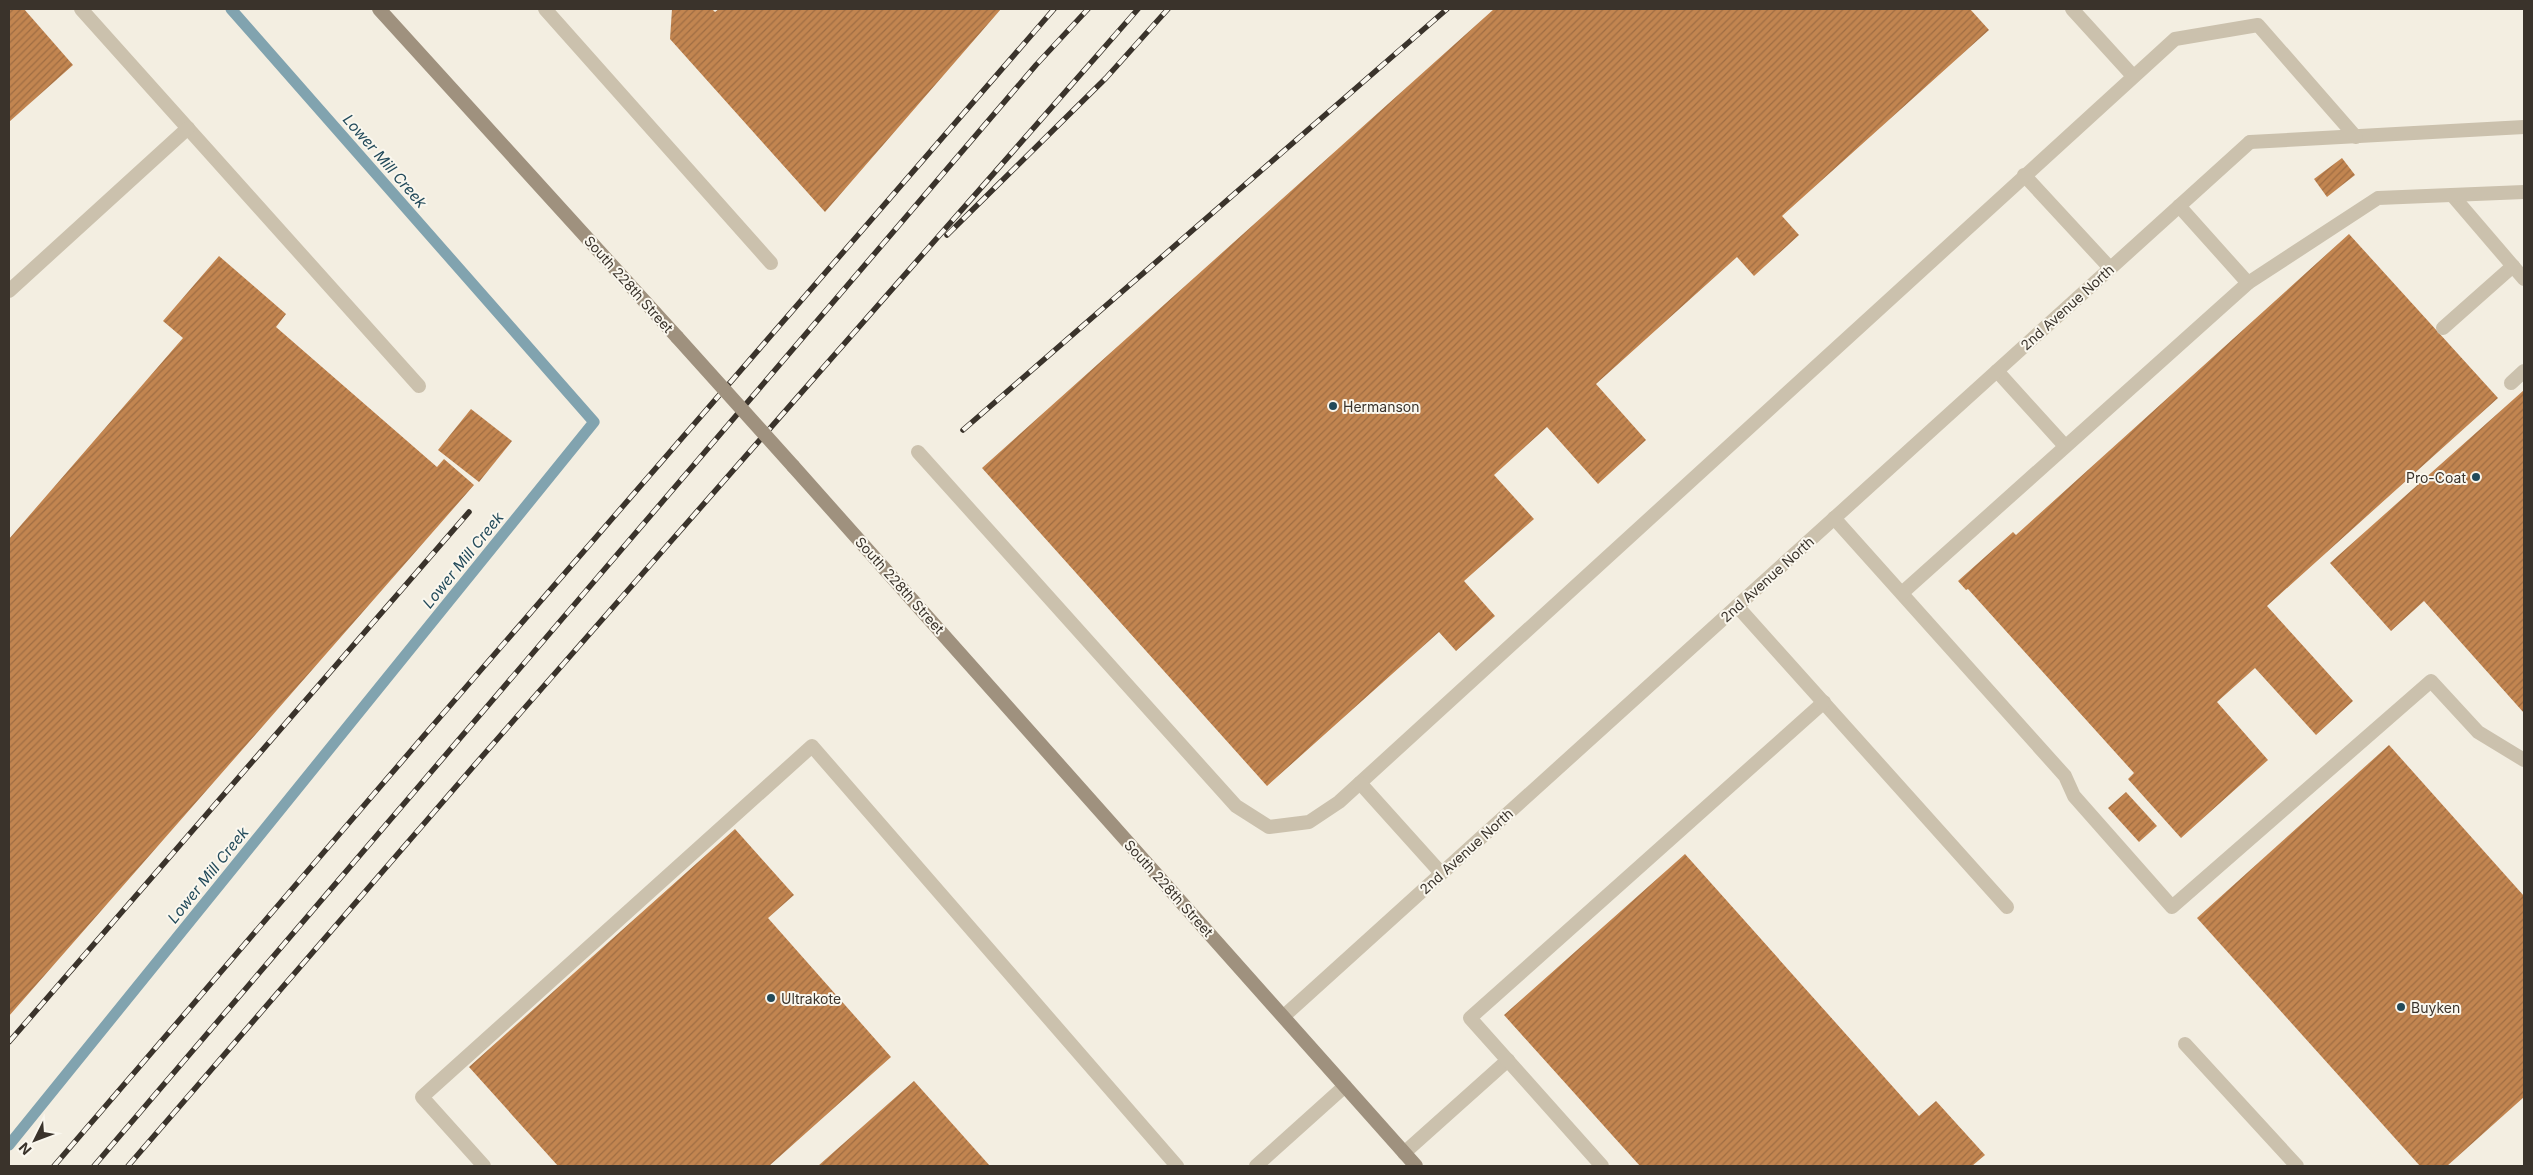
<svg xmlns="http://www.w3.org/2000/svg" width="2533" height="1175" font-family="Inter,sans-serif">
<defs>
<pattern id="building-hatch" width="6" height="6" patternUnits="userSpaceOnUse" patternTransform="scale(1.25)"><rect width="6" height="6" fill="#c28550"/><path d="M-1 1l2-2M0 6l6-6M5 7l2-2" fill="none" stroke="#9f6d43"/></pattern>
</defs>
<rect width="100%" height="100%" fill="#f3eee1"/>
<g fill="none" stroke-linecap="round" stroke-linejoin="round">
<!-- stream -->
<polyline stroke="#81a3af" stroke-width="11" points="9,1145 594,422 231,9"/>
</g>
<!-- building -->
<g fill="url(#building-hatch)">
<polygon points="9,9 24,9 73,65 9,122"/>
<polygon points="672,9 712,9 715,12 719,9 1001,9 825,212 670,39"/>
<polygon points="1494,9 1970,9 1989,30 1782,216 1799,235 1754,276 1737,257 1596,384 1646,440 1598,484 1547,427 1494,475 1534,519 1464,581 1495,616 1456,651 1439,632 1267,786 982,468"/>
<polygon points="2342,158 2355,175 2327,197 2314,179"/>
<polygon points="2349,234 2498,398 2267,606 2353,701 2316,735 2255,668 2217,702 2268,760 2181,838 2128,779 2134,773 1968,589 1966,590 1958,581 2013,532 2016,535"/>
<polygon points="219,256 286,314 276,327 437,467 444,459 474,485 9,1016 9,539 183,338 163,321"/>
<polygon points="2524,390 2524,713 2424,601 2391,631 2330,563"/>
<polygon points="471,409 512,441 479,482 438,450"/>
<polygon points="2389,745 2524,896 2524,1097 2447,1166 2420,1166 2197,918"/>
<polygon points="2126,792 2157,826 2139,842 2108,808"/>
<polygon points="735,829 794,895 768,918 891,1057 769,1166 558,1166 469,1067"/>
<polygon points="1685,854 1919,1116 1936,1101 1985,1155 1972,1166 1640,1166 1504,1015"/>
<polygon points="914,1081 990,1166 818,1166"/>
</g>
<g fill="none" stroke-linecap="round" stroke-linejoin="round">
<!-- service -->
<g stroke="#cbc1ad" stroke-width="14">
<polyline points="81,9 419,386"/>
<polyline points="545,9 771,263"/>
<polyline points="2072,9 2133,76"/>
<polyline points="2250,142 2524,127"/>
<polyline points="2024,175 2110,268"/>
<polyline points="2452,195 2524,279"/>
<polyline points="2248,283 2378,198 2524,192"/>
<polyline points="9,291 188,128"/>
<polyline points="2443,328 2513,266"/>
<polyline points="1997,371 2065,446"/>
<polyline points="2511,383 2524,371"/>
<polyline points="918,452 1236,806 1269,827 1309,822 1339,802 2175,39 2258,25 2356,137"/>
<polyline points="1834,518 2065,776 2074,796 2172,907 2431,681 2478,732 2524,760"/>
<polyline points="1902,593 2248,283 2179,206"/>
<polyline points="1737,606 2007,907"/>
<polyline points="1360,783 1441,873"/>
<polyline points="2185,1044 2297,1166"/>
<polyline points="1404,1153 1508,1060"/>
<polyline points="484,1166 422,1097 812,746 1177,1166"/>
<polyline points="1256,1166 1345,1086"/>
<polyline points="1602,1166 1470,1018 1824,702"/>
</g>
<!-- minor -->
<polyline stroke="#cbc1ad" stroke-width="14" points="1284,1016 2250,142"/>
<!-- secondary -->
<g stroke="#9f917e" stroke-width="14">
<polyline points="379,9 677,337"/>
<polyline points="793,466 1416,1166"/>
</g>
<!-- rail casing -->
<g stroke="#3a332b" stroke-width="5.5">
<g id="rail">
<polyline points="947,235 1106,78 1168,9"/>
<polyline points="963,430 1447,9"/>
<polyline points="9,1042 469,512"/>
<polyline points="54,1166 428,731 1054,9"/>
<polyline points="94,1166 1036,65 1088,9"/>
<polyline points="128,1166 479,760 1138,9"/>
</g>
</g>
<!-- rail -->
<use href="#rail" stroke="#faf7ee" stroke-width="4" stroke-dasharray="11" stroke-linecap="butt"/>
<!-- secondary-bridge -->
<polyline stroke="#9f917e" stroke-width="14" points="677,337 793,466"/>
</g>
<!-- markers -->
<g fill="#224a5a" stroke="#faf7ee" stroke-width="2">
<circle cx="1333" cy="406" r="5"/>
<circle cx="2476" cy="477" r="5"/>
<circle cx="771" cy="998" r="5"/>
<circle cx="2401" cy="1007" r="5"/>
</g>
<g text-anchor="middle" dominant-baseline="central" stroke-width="4" stroke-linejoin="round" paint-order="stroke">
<!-- street labels -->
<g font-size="14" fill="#3a332b" stroke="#faf7ee">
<text transform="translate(629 284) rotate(48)">South 228th Street</text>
<text transform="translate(2067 307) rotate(-42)">2nd Avenue North</text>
<text transform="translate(1767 579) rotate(-42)">2nd Avenue North</text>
<text transform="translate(900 585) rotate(48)">South 228th Street</text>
<text transform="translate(1466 851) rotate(-42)">2nd Avenue North</text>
<text transform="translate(1169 888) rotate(48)">South 228th Street</text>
</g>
<!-- poi labels -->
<g font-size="14" fill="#3a332b" stroke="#faf7ee" text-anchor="start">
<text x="1343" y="406">Hermanson</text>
<text x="2466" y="477" text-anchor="end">Pro-Coat</text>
<text x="781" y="998">Ultrakote</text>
<text x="2411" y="1007">Buyken</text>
</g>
<!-- water labels -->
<g font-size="15" font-style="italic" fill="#224a5a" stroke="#faf7ee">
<text transform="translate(385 161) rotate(49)">Lower Mill Creek</text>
<text transform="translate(463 560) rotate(-51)">Lower Mill Creek</text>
<text transform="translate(208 875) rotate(-51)">Lower Mill Creek</text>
</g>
</g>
<!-- border -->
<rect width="2533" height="1175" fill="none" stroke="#3a332b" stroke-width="20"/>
<!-- north arrow -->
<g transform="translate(35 1140) rotate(228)" stroke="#faf7ee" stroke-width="4" paint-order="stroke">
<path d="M0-4L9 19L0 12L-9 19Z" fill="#3a332b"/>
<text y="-8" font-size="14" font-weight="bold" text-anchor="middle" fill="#3a332b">N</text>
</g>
</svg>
